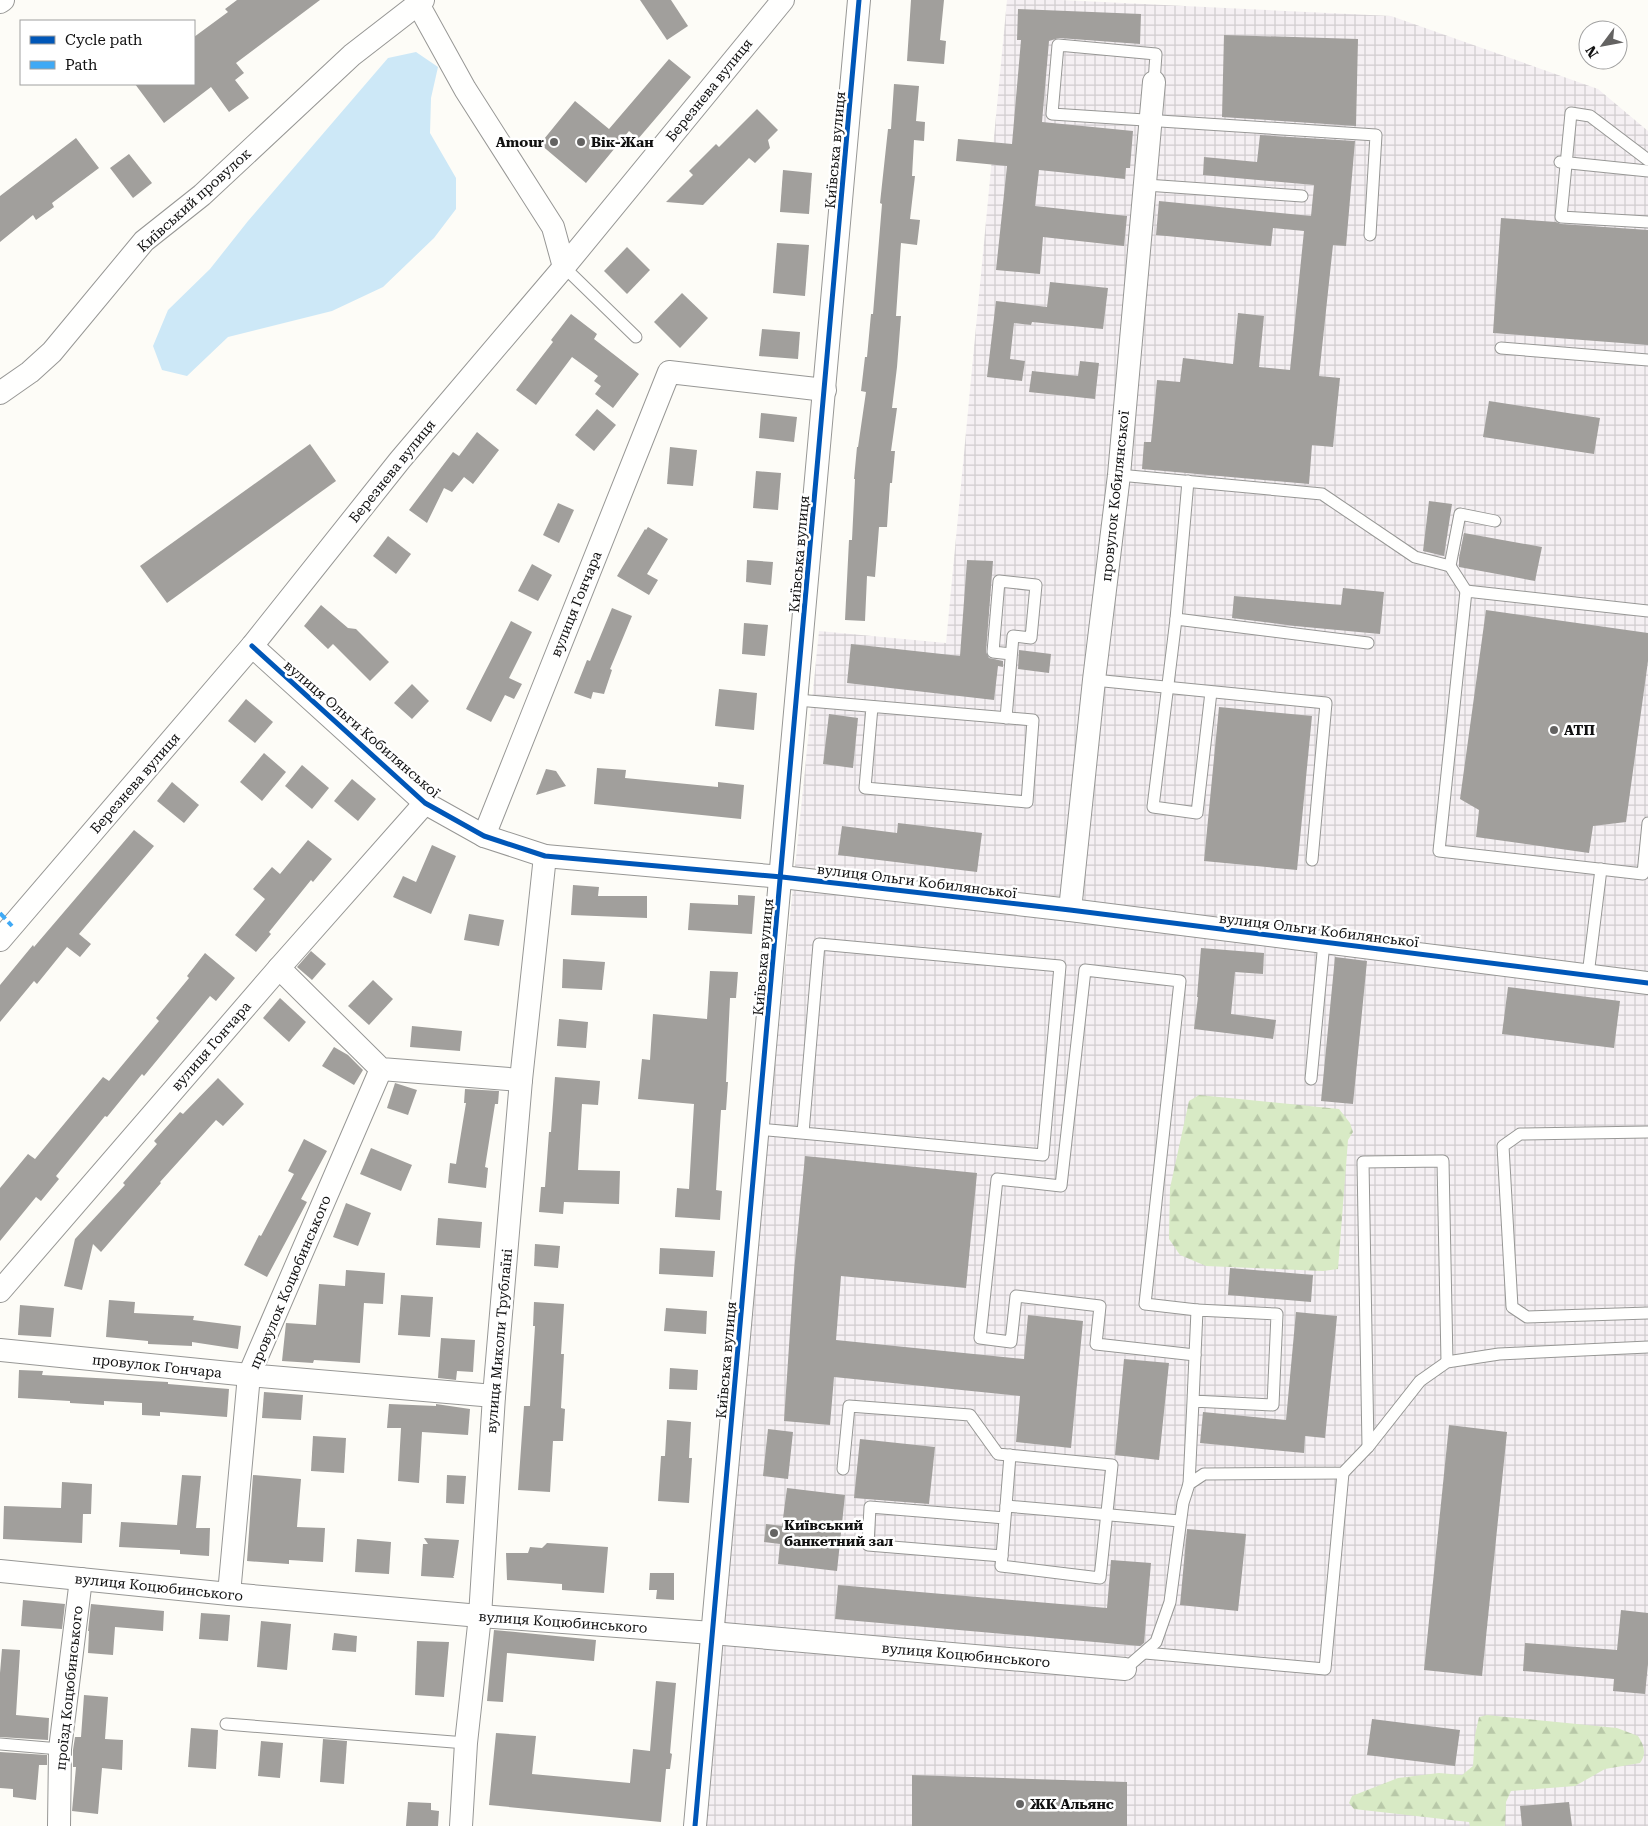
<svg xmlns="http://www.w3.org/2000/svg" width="1648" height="1826" font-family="'Roboto Serif',serif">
<defs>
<pattern id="industrial-grid" width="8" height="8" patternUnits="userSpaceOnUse" patternTransform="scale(1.25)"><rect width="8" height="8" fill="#f5f0f3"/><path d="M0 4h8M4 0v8" fill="none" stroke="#d1cdcf"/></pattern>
<pattern id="forest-firs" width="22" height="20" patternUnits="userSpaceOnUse" patternTransform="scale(1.25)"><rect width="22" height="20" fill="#d8eac5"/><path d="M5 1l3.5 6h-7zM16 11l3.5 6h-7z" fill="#b8c8a8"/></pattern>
</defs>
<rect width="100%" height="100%" fill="#fdfcf7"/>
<!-- industrial -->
<polygon fill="url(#industrial-grid)" points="1007,0 1061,0 1391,16 1598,89 1648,131 1648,1826 698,1826 819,631 946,643"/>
<!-- forest -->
<g fill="url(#forest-firs)">
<polygon points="1199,1095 1339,1109 1350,1123 1353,1132 1348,1140 1338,1269 1323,1271 1206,1266 1180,1255 1169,1239 1170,1188 1189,1101"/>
<path d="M1487,1715L1617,1728L1638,1736C1644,1745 1647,1754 1640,1763L1605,1769L1575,1786L1511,1791L1506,1802L1505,1826H1470L1469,1822L1354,1809L1349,1803L1352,1796L1398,1778L1439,1773L1462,1775L1473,1766L1475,1735L1479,1717Z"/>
</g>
<!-- water -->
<polygon fill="#cde8f7" points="416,52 438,67 431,98 430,133 456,178 456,209 434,238 383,287 332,311 228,337 187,376 162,370 153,346 168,310 210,269 248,221 388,58"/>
<!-- building -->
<g fill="#a19f9c">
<polygon points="237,0 320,0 236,63 244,73 235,80 249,98 229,112 211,87 164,123 135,84 194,84 194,37 228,12 225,9"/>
<polygon points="640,0 671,0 688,26 667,40"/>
<polygon points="911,0 944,0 940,40 946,41 944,64 907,61"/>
<polygon points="1018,9 1141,14 1140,44 1059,38 1049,41 1042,122 1133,131 1130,168 1126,168 1125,179 1039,170 1035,206 1127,216 1124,246 1043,237 1040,274 996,270 1007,166 956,161 958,139 1012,144 1021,40 1017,40"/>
<polygon points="1224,35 1358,39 1356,126 1222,117"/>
<polygon points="669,59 691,77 638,139 629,131 586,183 540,144 575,101 609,129"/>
<polygon points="894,84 919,86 916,121 925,122 924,141 914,140 912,176 915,176 910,219 920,220 917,245 901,243 896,316 901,316 897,367 892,408 897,408 891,451 895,451 892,483 890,483 887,527 879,527 875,577 867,576 865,621 845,620 849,540 852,540 855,479 854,479 857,447 858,447 866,392 861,391 865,357 867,357 871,314 873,314 882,204 880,203 888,129 891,129"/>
<polygon points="757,109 778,130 768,140 770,148 755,163 749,158 703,205 666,202 693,175 689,171 716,144 719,147"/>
<polygon points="1260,135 1355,141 1346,246 1333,245 1319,376 1340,378 1333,447 1312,445 1309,484 1142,469 1144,442 1151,442 1157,380 1180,382 1183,358 1233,364 1238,313 1264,316 1259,367 1290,370 1304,231 1273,228 1271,246 1156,235 1159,201 1311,216 1314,185 1203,175 1204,157 1257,162"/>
<polygon points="76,138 99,168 52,203 54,207 36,220 33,215 0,242 0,196"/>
<polygon points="129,154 152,183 133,198 110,168"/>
<polygon points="783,170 812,173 809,214 780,212"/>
<polygon points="1501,218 1556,222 1561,224 1648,230 1648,345 1493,333"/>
<polygon points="777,243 809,245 805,296 773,293"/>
<polygon points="627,247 650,270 627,294 604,271"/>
<polygon points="1050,282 1108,288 1103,329 1032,322 1031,325 1014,323 1010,359 1025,361 1022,381 987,377 996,301 1047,307"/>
<polygon points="682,293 708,318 680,348 654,322"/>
<polygon points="571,314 597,334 594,339 639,374 613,408 595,394 601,386 594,381 598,376 572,357 536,405 516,390 553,342 551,340"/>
<polygon points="762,329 800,332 798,359 759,356"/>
<polygon points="1080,361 1099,363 1095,399 1029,392 1032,371 1078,376"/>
<polygon points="1489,401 1600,418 1594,454 1483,437"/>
<polygon points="597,409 616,425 594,451 575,435"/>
<polygon points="761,413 797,417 794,442 759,438"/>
<polygon points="477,432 499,450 473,484 464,477 452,492 444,488 427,523 409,510 453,452 459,456"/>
<polygon points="310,444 336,481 167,603 140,566"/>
<polygon points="670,447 697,450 693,486 667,484"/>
<polygon points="756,471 781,473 778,510 753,508"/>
<polygon points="1429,501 1452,504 1444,556 1423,551"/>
<polygon points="558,503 574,510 559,543 543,535"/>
<polygon points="648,527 668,539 647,574 658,580 649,595 617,576 645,529 646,530"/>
<polygon points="1464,533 1542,547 1535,581 1459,567 1459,558"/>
<polygon points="388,536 411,554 396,574 373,556"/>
<polygon points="747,560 773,562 771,585 746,582"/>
<polygon points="967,560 993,561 986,652 989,658 1003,661 1003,667 998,666 994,700 847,683 851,644 960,656"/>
<polygon points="532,564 552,575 538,601 518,591"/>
<polygon points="1343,588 1384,592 1380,634 1295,626 1232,618 1234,596 1341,605"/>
<polygon points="321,605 348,628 356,629 389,662 370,681 333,644 328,649 304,626"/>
<polygon points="612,608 632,616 610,669 612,670 604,694 593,692 591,699 574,693 587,660 590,661"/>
<polygon points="1486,610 1648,633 1648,661 1626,822 1593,826 1589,853 1476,837 1479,810 1460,799"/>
<polygon points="511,621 532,632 509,678 522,684 514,699 505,695 491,722 466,709"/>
<polygon points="744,623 768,625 765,656 742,654"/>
<polygon points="1019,650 1051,654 1049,673 1018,669"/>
<polygon points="412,684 429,701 412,719 394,703"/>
<polygon points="719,689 757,693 754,730 715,726"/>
<polygon points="246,699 273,722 255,743 228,721"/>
<polygon points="1219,707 1312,716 1297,870 1204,861"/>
<polygon points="829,714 858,718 853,768 823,764"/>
<polygon points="264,753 286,772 262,801 240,782"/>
<polygon points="302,765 329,788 312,809 285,786"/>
<polygon points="597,768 626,770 625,778 718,787 718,782 744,785 741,819 594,804"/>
<polygon points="546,769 556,771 566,786 536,795"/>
<polygon points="352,779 376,799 358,821 334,801"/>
<polygon points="172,782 199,805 184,823 157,801"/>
<polygon points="898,823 982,833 977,872 838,855 842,826 897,833"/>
<polygon points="134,830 154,846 79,934 91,944 80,957 67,947 37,984 34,981 0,1022 0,985 33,945 34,947"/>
<polygon points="308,840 332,859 313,882 311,880 269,932 271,934 256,952 235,935 265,899 253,889 272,867 280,874"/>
<polygon points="432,845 456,856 431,914 393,897 403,876 416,882"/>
<polygon points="573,885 599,887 598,896 647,896 647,918 571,915"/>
<polygon points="738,895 755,896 752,934 688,930 690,903 738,905"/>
<polygon points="469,914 504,920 499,946 464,940"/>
<polygon points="1201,948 1264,953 1263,974 1235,972 1231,1014 1276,1020 1273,1039 1194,1029 1198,997 1197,997"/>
<polygon points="311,951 326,964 312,980 297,967"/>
<polygon points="205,953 235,978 216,1001 210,996 144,1076 142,1074 107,1117 105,1116 56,1176 59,1179 41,1201 36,1197 0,1241 0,1188 28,1154 35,1159 103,1077 109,1081 159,1021 156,1018 189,978 187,976"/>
<polygon points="1335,957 1367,961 1353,1104 1321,1101"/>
<polygon points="563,959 605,962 602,990 562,988"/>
<polygon points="710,971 738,972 736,998 730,998 726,1082 728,1082 726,1110 721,1110 716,1190 722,1191 720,1220 675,1217 677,1188 689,1189 694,1104 638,1099 642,1059 650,1060 653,1014 707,1019"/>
<polygon points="373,980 393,999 369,1025 348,1006"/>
<polygon points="1508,987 1620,1001 1614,1048 1502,1034"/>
<polygon points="280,998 306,1022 289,1042 263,1018"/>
<polygon points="559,1019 588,1022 586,1048 557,1046"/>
<polygon points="412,1026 462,1031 460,1051 410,1047"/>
<polygon points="334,1047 348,1055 363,1070 354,1085 322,1066"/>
<polygon points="555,1077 600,1081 598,1105 582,1104 578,1170 620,1171 619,1204 564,1202 563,1214 539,1212 541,1187 545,1187 549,1132 551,1132"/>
<polygon points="218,1078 244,1104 223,1126 216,1120 160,1182 161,1183 101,1252 93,1244 82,1290 64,1286 75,1239 125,1185 123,1183 157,1144 154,1141 180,1112 183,1114"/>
<polygon points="395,1083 417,1090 408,1115 387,1108"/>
<polygon points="465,1089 499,1091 498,1104 495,1104 485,1167 488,1168 486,1188 448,1183 450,1163 456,1164 466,1103 464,1103"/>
<polygon points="304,1139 327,1151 301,1199 307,1202 267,1277 244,1265 259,1235 261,1236 294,1174 288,1171"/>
<polygon points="371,1148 412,1165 401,1191 360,1174"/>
<polygon points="805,1156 977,1173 966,1288 841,1276 836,1340 1024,1359 1028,1315 1083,1321 1071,1448 1016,1442 1020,1396 834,1377 830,1425 784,1421 794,1271"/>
<polygon points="346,1203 371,1213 358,1246 333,1237"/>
<polygon points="438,1218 482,1222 480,1248 436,1245"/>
<polygon points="535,1244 560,1246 558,1268 534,1266"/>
<polygon points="660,1248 715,1251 713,1277 659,1274"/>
<polygon points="1230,1268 1313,1275 1311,1302 1228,1295"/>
<polygon points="346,1270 385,1273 383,1304 364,1303 360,1363 314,1360 313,1363 282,1361 286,1323 316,1325 319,1284 345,1286"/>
<polygon points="401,1295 433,1297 430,1337 398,1335"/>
<polygon points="109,1300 135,1302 134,1313 194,1316 193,1320 241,1326 238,1349 192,1342 192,1346 148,1344 148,1341 106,1337"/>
<polygon points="534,1302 564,1304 561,1354 564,1354 561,1408 565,1409 563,1441 553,1441 550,1492 518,1490 524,1406 530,1406 535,1326 533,1326"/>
<polygon points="20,1305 54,1308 51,1337 18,1335"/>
<polygon points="666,1308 707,1311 706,1334 664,1331"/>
<polygon points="1296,1312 1337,1316 1325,1438 1305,1436 1304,1453 1200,1443 1203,1412 1286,1420"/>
<polygon points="441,1338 475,1340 473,1372 457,1371 456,1380 438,1378"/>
<polygon points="1124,1359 1169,1363 1159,1460 1115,1455"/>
<polygon points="670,1368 698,1370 697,1390 669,1389"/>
<polygon points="19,1370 43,1371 42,1375 168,1382 168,1384 229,1389 227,1417 160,1412 160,1416 142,1415 142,1403 104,1401 104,1405 70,1403 70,1401 18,1398"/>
<polygon points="264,1392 303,1395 301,1420 262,1418"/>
<polygon points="389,1404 436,1406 436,1404 470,1409 468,1435 422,1432 419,1483 398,1481 401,1428 387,1428"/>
<polygon points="667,1420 691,1422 689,1458 692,1458 689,1503 658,1501 661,1456 665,1456"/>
<polygon points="1449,1425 1507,1432 1482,1676 1424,1670"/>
<polygon points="768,1429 793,1432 788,1479 763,1476"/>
<polygon points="313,1436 346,1438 344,1473 311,1471"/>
<polygon points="860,1439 935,1447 929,1504 854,1498"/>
<polygon points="182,1475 201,1476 196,1528 210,1528 209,1556 180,1554 180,1550 119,1547 121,1522 177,1525"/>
<polygon points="253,1475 301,1479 297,1527 325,1528 323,1562 289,1560 289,1564 247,1561"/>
<polygon points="447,1475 466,1476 464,1504 446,1503"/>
<polygon points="62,1482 92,1484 91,1514 83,1514 82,1543 3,1539 4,1506 61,1508"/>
<polygon points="787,1488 845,1495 837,1571 778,1564 780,1544 764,1542 766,1524 782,1526"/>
<polygon points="1187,1529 1246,1534 1238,1611 1180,1605"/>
<polygon points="424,1538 459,1540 454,1576 453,1576 454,1578 421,1576 423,1544 428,1544"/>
<polygon points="357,1539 391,1542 389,1574 355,1572"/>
<polygon points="547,1543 608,1547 604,1593 562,1590 562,1584 507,1580 506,1553 528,1553 530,1547 542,1548"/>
<polygon points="1111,1560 1151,1563 1144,1643 1140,1646 835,1619 838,1585 1107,1608"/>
<polygon points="650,1573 674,1573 674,1600 656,1599 657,1590 649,1590"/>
<polygon points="23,1600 65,1604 62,1629 21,1626"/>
<polygon points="91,1604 164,1611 163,1631 115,1627 113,1655 88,1653 89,1631 88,1631"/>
<polygon points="1621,1610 1648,1613 1648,1664 1645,1694 1613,1691 1614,1679 1523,1671 1525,1643 1617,1650"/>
<polygon points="201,1613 230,1615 228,1641 199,1639"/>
<polygon points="261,1621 291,1624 287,1670 257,1667"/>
<polygon points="494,1630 596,1640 594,1661 507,1653 503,1702 487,1701"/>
<polygon points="334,1633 357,1636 356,1652 332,1650"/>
<polygon points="417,1641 449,1642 444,1697 415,1695"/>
<polygon points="2,1649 20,1650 16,1715 49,1718 48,1740 0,1737 0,1673"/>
<polygon points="656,1681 676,1683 670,1753 672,1754 670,1769 666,1769 661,1822 489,1805 496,1733 536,1736 532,1774 630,1783 633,1749 650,1751"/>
<polygon points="84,1695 108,1697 105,1739 123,1740 122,1770 102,1768 98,1814 72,1811 76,1767 73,1767 73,1750 75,1737 81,1737"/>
<polygon points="1372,1719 1460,1730 1455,1766 1367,1755"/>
<polygon points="191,1728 218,1730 216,1769 188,1767"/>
<polygon points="323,1739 347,1741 344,1784 320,1782"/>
<polygon points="261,1741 283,1743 280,1778 258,1776"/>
<polygon points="0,1752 47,1755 47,1765 39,1765 36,1800 13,1797 13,1789 0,1788"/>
<polygon points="912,1775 1127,1782 1127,1826 912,1826"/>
<polygon points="408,1802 431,1803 431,1810 439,1811 438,1826 406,1826"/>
<polygon points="1569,1802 1572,1826 1522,1826 1520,1806"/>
</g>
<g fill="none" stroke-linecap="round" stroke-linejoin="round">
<!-- lane casing -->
<g stroke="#979795" stroke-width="13">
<g id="lane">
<polyline points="1154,82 1156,54 1058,45 1052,114 1376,135 1370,235"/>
<polyline points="1648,160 1590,116 1571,113 1561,217 1648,222"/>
<polyline points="1560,162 1648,171"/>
<polyline points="1146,185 1302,196"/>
<polyline points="564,267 636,337"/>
<polyline points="1501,348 1648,360"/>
<polyline points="1119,475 1322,494 1415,557 1450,566"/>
<polyline points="1466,591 1450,566 1460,514 1495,521"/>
<polyline points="1648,611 1466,591 1439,851 1643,874 1648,823"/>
<polyline points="1176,619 1188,481"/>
<polyline points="1094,680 1326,703 1312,860"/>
<polyline points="1211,692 1197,813 1153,807 1176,619 1368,643"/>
<polyline points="797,700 1033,720 1027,802 865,788 872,707"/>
<polyline points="1006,718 1013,636 1031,638 1036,585 999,581 993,652 1011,654"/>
<polyline points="1588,975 1601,869"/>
<polyline points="1311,1079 1324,942"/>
<polyline points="758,1129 1043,1155 1060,966 819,944 803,1133"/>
<polyline points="1648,1132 1520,1134 1503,1146 1512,1307 1527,1317 1648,1313"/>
<polyline points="1195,1355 1096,1344 1100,1306 1016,1296 1011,1342 980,1338 997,1179 1061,1186 1085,970 1180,981 1145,1304 1197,1310"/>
<polyline points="1368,1447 1363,1162 1443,1161 1447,1362"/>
<polyline points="843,1469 849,1406 970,1415 998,1454 1112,1465 1100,1578 1001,1566 1002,1556"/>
<polyline points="1189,1484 1193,1401 1273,1405 1277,1314 1197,1310 1193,1401"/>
<polyline points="1006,1506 1010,1455"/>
<polyline points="1005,1518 870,1507 868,1545 1002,1556 1006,1506 1180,1521"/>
<polyline points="1145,1653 1325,1669 1343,1473"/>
<polyline points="1125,1669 1156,1642 1170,1602 1183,1503 1189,1484 1204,1474 1343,1473 1368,1447 1420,1381 1447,1362 1499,1354 1648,1347"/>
<polyline points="226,1724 466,1743"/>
<polyline points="0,1744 60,1749"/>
</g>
</g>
<!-- street casing -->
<g stroke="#979795" stroke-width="24">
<g id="street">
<polyline points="0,2 3,0"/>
<polyline points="418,4 465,89 553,227 564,267"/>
<polyline points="0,393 30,372 52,352 144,241 202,195 352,55 423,0"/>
<polyline points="252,646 425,803 484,836 545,856 782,877 1070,910 1648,983"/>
<polyline points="484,836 669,372 825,390"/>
<polyline points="1070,910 1094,680 1119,475 1154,82"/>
<polyline points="0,940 252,646 400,460 564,267 783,0"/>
<polyline points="279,968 381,1069 521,1080"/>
<polyline points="0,1291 279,968 425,803"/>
<polyline points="0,1350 249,1375 494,1396"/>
<polyline points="0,1571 229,1594 480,1616 712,1633 1125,1669"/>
<polyline points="229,1594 249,1375 381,1069"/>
<polyline points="59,1826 60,1749 81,1579"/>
<polyline points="461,1826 466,1743 480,1616 494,1396 521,1080 545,856"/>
<polyline points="695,1826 859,0"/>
</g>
</g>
<!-- lane -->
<use href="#lane" stroke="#fffffe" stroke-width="11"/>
<!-- street -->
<use href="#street" stroke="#fffffe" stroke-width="22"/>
<!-- quiet -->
<polyline stroke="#3fa9f5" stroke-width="4" stroke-dasharray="8 4" stroke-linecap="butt" points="0,913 12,926"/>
<!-- cycleway casing -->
<g stroke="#fff" stroke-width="8">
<g id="cycleway">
<polyline points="252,646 425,803 484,836 545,856 782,877 1070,910 1648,983"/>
<polyline points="695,1826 859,0"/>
</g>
</g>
<!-- cycleway -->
<use href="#cycleway" stroke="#0057b8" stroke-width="5"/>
</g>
<!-- markers -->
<g fill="#646362" stroke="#fff" stroke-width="2">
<circle cx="554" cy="142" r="5"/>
<circle cx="581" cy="142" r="5"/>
<circle cx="1554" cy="730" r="5"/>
<circle cx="774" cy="1533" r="5"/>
<circle cx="1020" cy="1804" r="5"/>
</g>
<g text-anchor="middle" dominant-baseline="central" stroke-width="5" stroke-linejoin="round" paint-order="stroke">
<!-- street labels -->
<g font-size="14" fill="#111" stroke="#fff">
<text transform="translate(709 90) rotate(-51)">Березнева вулиця</text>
<text transform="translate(835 150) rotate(-85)">Київська вулиця</text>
<text transform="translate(194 200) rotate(-42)">Київський провулок</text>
<text transform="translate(392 471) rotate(-51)">Березнева вулиця</text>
<text transform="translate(1115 496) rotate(-84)">провулок Кобилянської</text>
<text transform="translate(799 554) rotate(-85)">Київська вулиця</text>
<text transform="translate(576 604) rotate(-68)">вулиця Гончара</text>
<text transform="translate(362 729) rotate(41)">вулиця Ольги Кобилянської</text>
<text transform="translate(135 783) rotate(-49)">Березнева вулиця</text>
<text transform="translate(917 881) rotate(7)">вулиця Ольги Кобилянської</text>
<text transform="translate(1319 930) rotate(7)">вулиця Ольги Кобилянської</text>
<text transform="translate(763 957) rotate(-85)">Київська вулиця</text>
<text transform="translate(211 1046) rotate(-49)">вулиця Гончара</text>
<text transform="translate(290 1282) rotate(-67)">провулок Коцюбинського</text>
<text transform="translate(499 1341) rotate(-85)">вулиця Миколи Трублаїні</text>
<text transform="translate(726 1360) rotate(-85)">Київська вулиця</text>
<text transform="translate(157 1366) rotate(6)">провулок Гончара</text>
<text transform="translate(159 1587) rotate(6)">вулиця Коцюбинського</text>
<text transform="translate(563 1622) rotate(4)">вулиця Коцюбинського</text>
<text transform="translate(966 1655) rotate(5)">вулиця Коцюбинського</text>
<text transform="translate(69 1688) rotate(-84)">проїзд Коцюбинського</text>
</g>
<!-- poi labels -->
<g font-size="14" font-weight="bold" fill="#111" stroke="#fff" text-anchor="start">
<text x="544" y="142" text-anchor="end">Amour</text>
<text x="591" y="142">Вік-Жан</text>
<text x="1564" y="730">АТП</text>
<text x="784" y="1525">Київський<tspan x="784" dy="16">банкетний зал</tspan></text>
<text x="1030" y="1804">ЖК Альянс</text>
</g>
</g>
<!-- legend -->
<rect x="20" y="20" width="175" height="65" fill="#ffffff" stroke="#a0a0a0"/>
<rect x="30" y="36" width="25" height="8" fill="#0057b8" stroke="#a0a0a0"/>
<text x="65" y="45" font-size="15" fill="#111111">Cycle path</text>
<rect x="30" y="61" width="25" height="8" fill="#3fa9f5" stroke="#a0a0a0"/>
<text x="65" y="70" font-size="15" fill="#111111">Path</text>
<!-- north arrow -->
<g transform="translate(1603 45) rotate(238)"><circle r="24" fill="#ffffff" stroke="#a0a0a0"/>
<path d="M0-4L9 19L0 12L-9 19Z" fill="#646362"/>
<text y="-8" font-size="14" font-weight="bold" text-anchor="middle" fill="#111111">N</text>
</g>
</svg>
